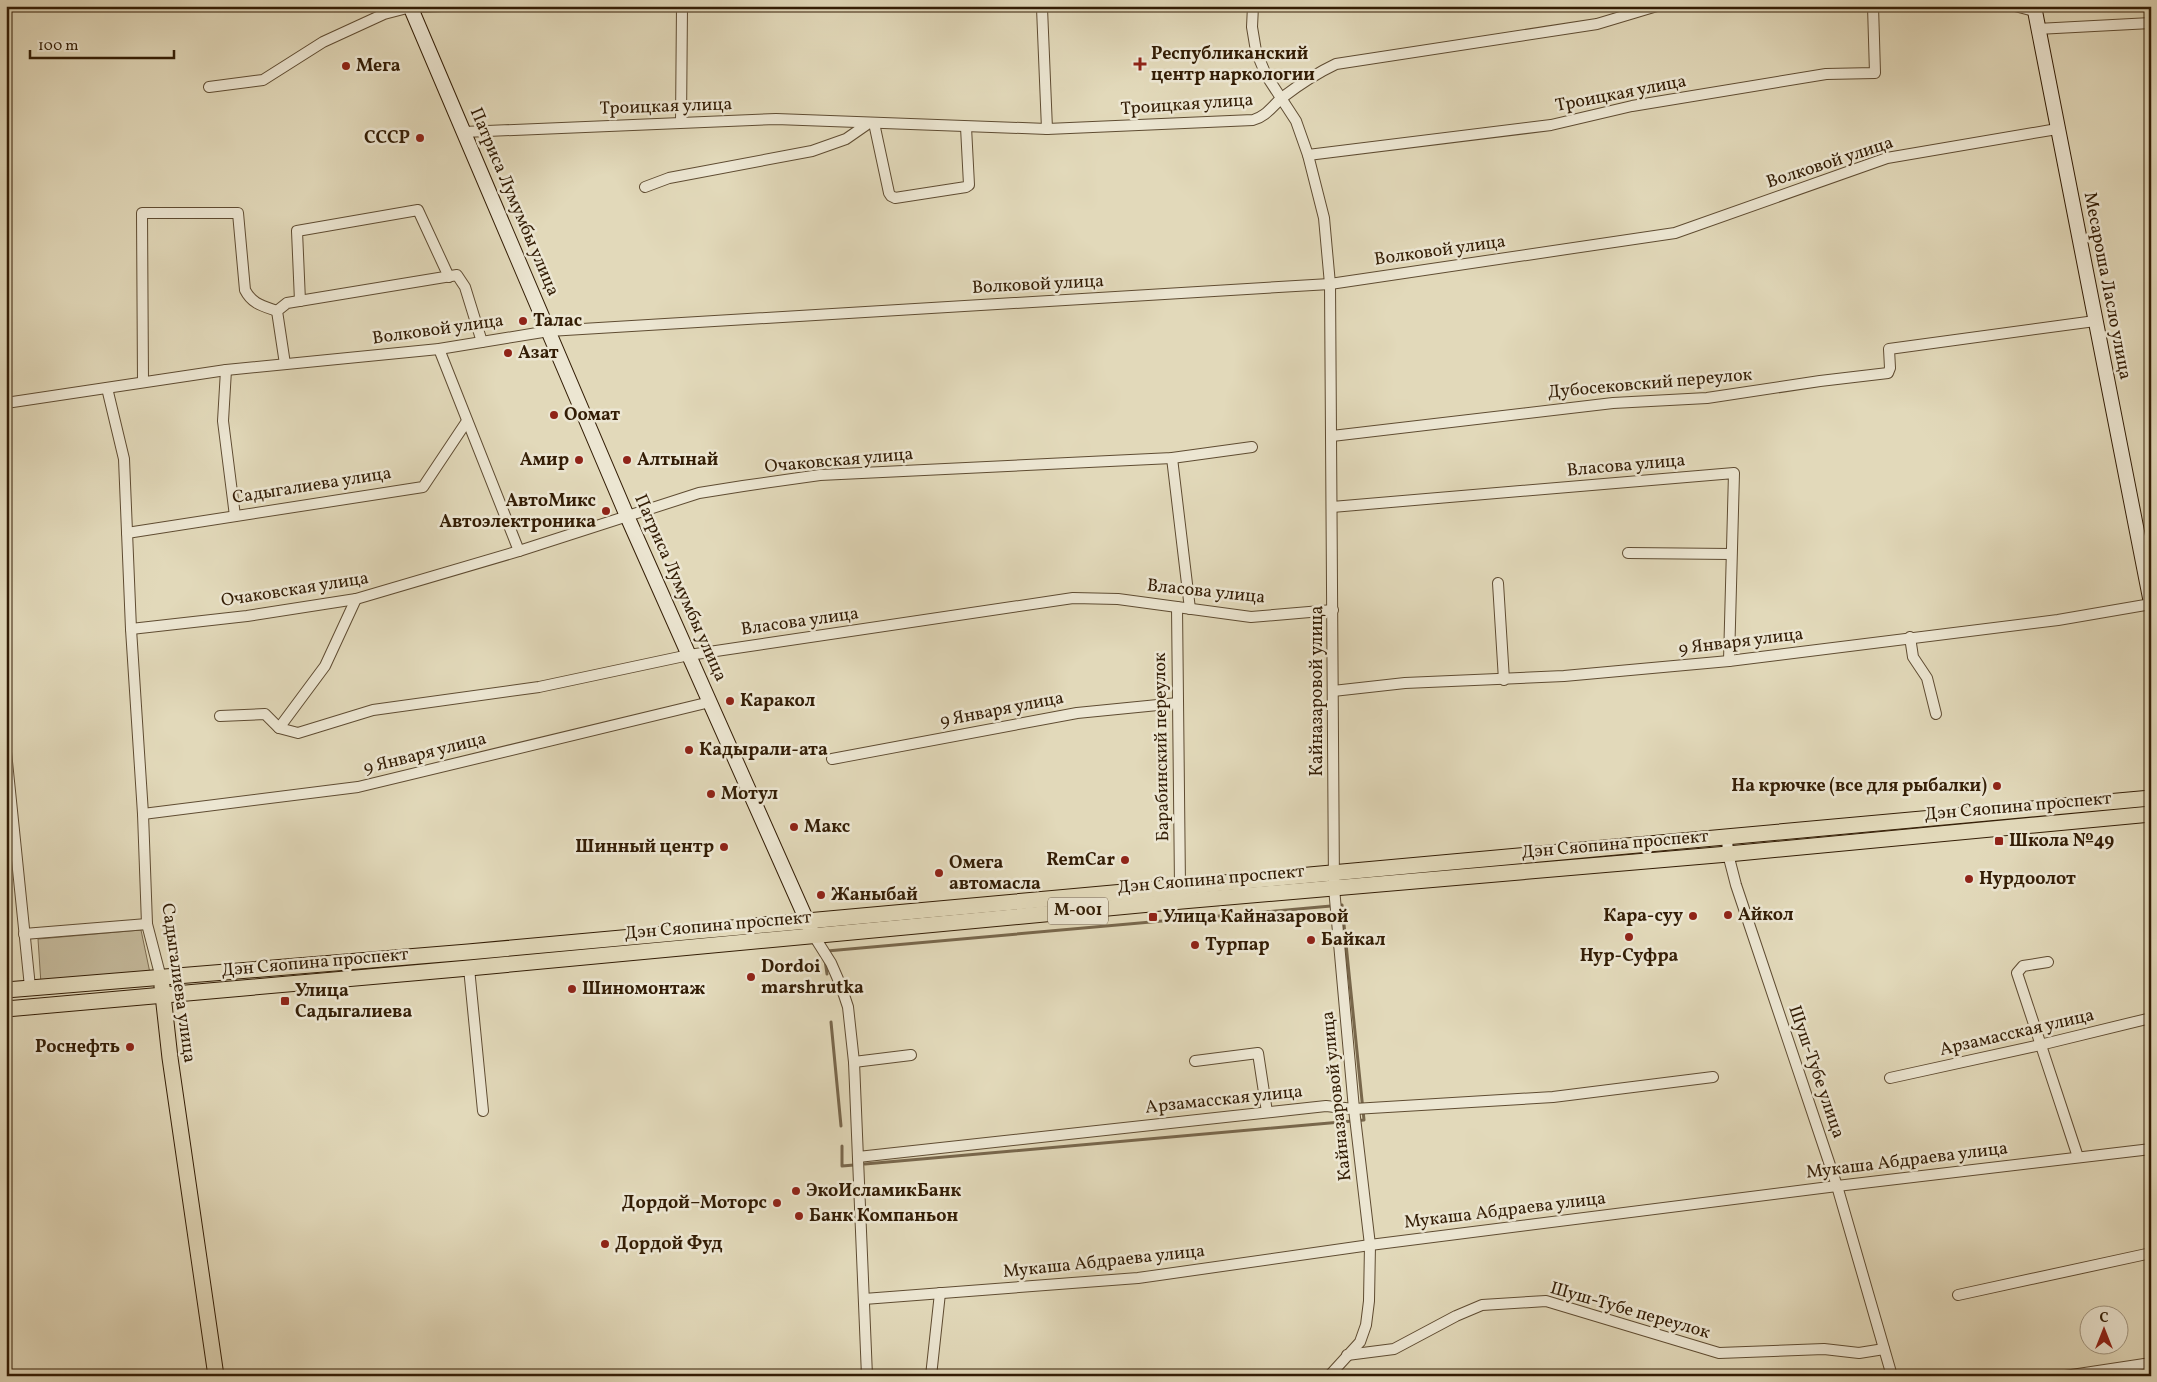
<svg xmlns="http://www.w3.org/2000/svg" width="2157" height="1382" font-family="Vollkorn,serif">
<rect width="100%" height="100%" fill="#e2d9ba"/>
<filter id="stains"><feTurbulence type="fractalNoise" baseFrequency=".004" numOctaves="4"/><feColorMatrix values="0 0 0 0 .2 0 0 0 0 .09 0 0 0 0 .02 0 0 0 .5 -.17"/></filter>
<radialGradient id="worn" r=".72"><stop offset=".6" stop-color="#630" stop-opacity="0"/><stop offset="1" stop-color="#630" stop-opacity=".3"/></radialGradient>
<!-- green -->
<polygon fill="#c4b99b" stroke="#7c6b50" points="141,930 150,973 41,984 38,939"/>
<g fill="none" stroke-linecap="round" stroke-linejoin="round">
<!-- stream -->
<g stroke="#78674c" stroke-width="3">
<polyline points="827,951 1342,905 1364,1120 865,1164"/>
<polyline points="825,960 827,974"/>
<polyline points="831,1022 841,1126"/>
<polyline points="842,1146 842,1166 854,1165"/>
</g>
<!-- street casing -->
<g stroke="#5f4c32" stroke-width="12">
<g id="street">
<polyline points="1253,6 1252,27 1256,51 1266,75 1296,121 1308,155 1324,218 1330,284 1334,888 1354,1109 1370,1245 1369,1301 1366,1325 1360,1342 1329,1376"/>
<polyline points="2015,6 2034,11"/>
<polyline points="1042,8 1047,129"/>
<polyline points="2037,29 2151,23"/>
<polyline points="209,87 263,80 323,42 384,14 411,7 442,6"/>
<polyline points="681,122 682,6"/>
<polyline points="874,123 889,193 891,196 895,198 966,187 969,185 966,127"/>
<path d="M464,132L776,119L1047,129L1253,120C1266,117 1273,105 1283,97C1300,84 1317,73 1336,64L1597,24L1657,6"/>
<polyline points="1308,155 1551,125 1632,106 1826,74 1875,73 1873,6"/>
<polyline points="645,187 669,178 812,151 846,139 869,123"/>
<polyline points="300,301 297,231 418,210 449,277"/>
<polyline points="439,349 519,551"/>
<polyline points="285,364 277,311 287,303 457,275 465,287 482,342"/>
<polyline points="226,370 223,421 235,516"/>
<path d="M143,382L142,213H238L245,290C252,304 263,306 277,311"/>
<polyline points="107,388 124,459 131,629 143,814 147,924 161,978"/>
<polyline points="6,403 226,370 439,349 549,331 1330,284 1675,233 1887,158 2057,129"/>
<polyline points="1332,436 1613,403 1707,398 1820,381 1888,373 1890,368 1889,349 2095,321"/>
<polyline points="1172,458 1190,609"/>
<polyline points="1332,507 1734,473 1729,661"/>
<polyline points="127,533 423,487 467,421"/>
<polyline points="1628,553 1731,554"/>
<polyline points="1498,583 1504,680"/>
<polyline points="1177,607 1180,886"/>
<polyline points="131,629 247,616 356,599 519,551 699,493 743,486 820,475 1172,458 1252,447"/>
<polyline points="1910,637 1913,657 1927,678 1936,714"/>
<polyline points="1333,691 1405,683 1564,676 1729,661 2058,620 2151,604"/>
<polyline points="220,716 265,714 279,728 298,733 373,710 539,687 689,655 1073,598 1118,599 1251,617 1333,610"/>
<polyline points="279,728 325,666 356,599"/>
<polyline points="6,752 30,987"/>
<polyline points="832,759 1077,713 1178,703"/>
<polyline points="143,814 358,787 710,702"/>
<polyline points="1727,837 1728,854 1736,885 1837,1186 1892,1376"/>
<polyline points="24,934 147,924"/>
<polyline points="814,936 831,963 841,986 848,1007 854,1062 867,1376"/>
<polyline points="2048,962 2023,966 2017,973 2078,1157"/>
<polyline points="469,968 483,1111"/>
<polyline points="1195,1061 1258,1053 1267,1112"/>
<polyline points="854,1062 911,1055"/>
<polyline points="1890,1078 2040,1045 2151,1018"/>
<polyline points="858,1157 1326,1106 1354,1109 1553,1097 1713,1077"/>
<polyline points="1958,1295 2151,1253"/>
<polyline points="864,1299 1138,1278 1370,1245 1837,1186 2151,1149"/>
<polyline points="1347,1355 1394,1349 1456,1316 1482,1305 1546,1301 1719,1353 1824,1349 1859,1353 1884,1349"/>
<polyline points="931,1376 940,1293"/>
<polyline points="2065,1376 2151,1363"/>
</g>
</g>
<!-- secondary casing -->
<g stroke="#331d05" stroke-width="16">
<g id="secondary">
<polyline points="410,6 627,516 811,930"/>
<polyline points="2034,6 2151,603"/>
</g>
</g>
<!-- primary casing -->
<g stroke="#331d05" stroke-width="17">
<g id="primary">
<polyline points="162,986 170,1058 216,1376"/>
<polyline points="6,990 468,952 2151,798"/>
<polyline points="6,1009 469,968 1182,901 1728,854 2151,814"/>
</g>
</g>
<!-- street -->
<use href="#street" stroke="#ece6d2" stroke-width="10"/>
<!-- secondary -->
<use href="#secondary" stroke="#ece6d2" stroke-width="14"/>
<!-- primary -->
<use href="#primary" stroke="#e2d9ba" stroke-width="15"/>
</g>
<!-- markers -->
<g fill="#8f2418" stroke="#ece6d2" stroke-width="2">
<path d="M1137.5 56.5h5v5h5v5h-5v5h-5v-5h-5v-5h5z"/>
<circle cx="346" cy="66" r="5"/>
<circle cx="420" cy="138" r="5"/>
<circle cx="523" cy="321" r="5"/>
<circle cx="508" cy="353" r="5"/>
<circle cx="554" cy="415" r="5"/>
<circle cx="579" cy="460" r="5"/>
<circle cx="627" cy="460" r="5"/>
<circle cx="606" cy="511" r="5"/>
<circle cx="730" cy="701" r="5"/>
<circle cx="689" cy="750" r="5"/>
<circle cx="1997" cy="786" r="5"/>
<circle cx="711" cy="794" r="5"/>
<circle cx="794" cy="827" r="5"/>
<rect x="1994" y="836" width="10" height="10" rx="2.5"/>
<circle cx="724" cy="847" r="5"/>
<circle cx="1125" cy="860" r="5"/>
<circle cx="939" cy="873" r="5"/>
<circle cx="1969" cy="879" r="5"/>
<circle cx="821" cy="895" r="5"/>
<circle cx="1728" cy="915" r="5"/>
<circle cx="1693" cy="916" r="5"/>
<rect x="1148" y="912" width="10" height="10" rx="2.5"/>
<circle cx="1629" cy="937" r="5"/>
<circle cx="1311" cy="940" r="5"/>
<circle cx="1195" cy="945" r="5"/>
<circle cx="751" cy="977" r="5"/>
<circle cx="572" cy="989" r="5"/>
<rect x="280" y="996" width="10" height="10" rx="2.5"/>
<circle cx="130" cy="1047" r="5"/>
<circle cx="796" cy="1191" r="5"/>
<circle cx="777" cy="1203" r="5"/>
<circle cx="799" cy="1216" r="5"/>
<circle cx="605" cy="1244" r="5"/>
</g>
<g text-anchor="middle" dominant-baseline="central" stroke-width="5" stroke-linejoin="round" paint-order="stroke">
<!-- shield labels -->
<rect fill="#ece6d2" stroke="#6a5942" stroke-width="1" x="1048" y="897.5" width="60" height="27" rx="4"/>
<g font-size="16" font-weight="bold" fill="#331d05">
<text x="1078" y="911">M-001</text>
</g>
<!-- poi labels -->
<g font-size="18" font-weight="bold" fill="#331d05" stroke="#ece6d2" text-anchor="start">
<text x="1151" y="54">Республиканский<tspan x="1151" dy="21">центр наркологии</tspan></text>
<text x="356" y="66">Мега</text>
<text x="410" y="138" text-anchor="end">СССР</text>
<text x="533" y="321">Талас</text>
<text x="518" y="353">Азат</text>
<text x="564" y="415">Оомат</text>
<text x="569" y="460" text-anchor="end">Амир</text>
<text x="637" y="460">Алтынай</text>
<text x="596" y="501" text-anchor="end">АвтоМикс<tspan x="596" dy="21">Автоэлектроника</tspan></text>
<text x="740" y="701">Каракол</text>
<text x="699" y="750">Кадырали-ата</text>
<text x="1987" y="786" text-anchor="end">На крючке (все для рыбалки)</text>
<text x="721" y="794">Мотул</text>
<text x="804" y="827">Макс</text>
<text x="2009" y="841">Школа №49</text>
<text x="714" y="847" text-anchor="end">Шинный центр</text>
<text x="1115" y="860" text-anchor="end">RemCar</text>
<text x="949" y="863">Омега<tspan x="949" dy="21">автомасла</tspan></text>
<text x="1979" y="879">Нурдоолот</text>
<text x="831" y="895">Жаныбай</text>
<text x="1738" y="915">Айкол</text>
<text x="1683" y="916" text-anchor="end">Кара-суу</text>
<text x="1163" y="917">Улица Кайназаровой</text>
<text x="1321" y="940">Байкал</text>
<text x="1205" y="945">Турпар</text>
<text x="1629" y="956" text-anchor="middle">Нур-Суфра</text>
<text x="761" y="967">Dordoi<tspan x="761" dy="21">marshrutka</tspan></text>
<text x="582" y="989">Шиномонтаж</text>
<text x="295" y="991">Улица<tspan x="295" dy="21">Садыгалиева</tspan></text>
<text x="120" y="1047" text-anchor="end">Роснефть</text>
<text x="806" y="1191">ЭкоИсламикБанк</text>
<text x="767" y="1203" text-anchor="end">Дордой–Моторс</text>
<text x="809" y="1216">Банк Компаньон</text>
<text x="615" y="1244">Дордой Фуд</text>
</g>
<!-- street labels -->
<g font-size="18" fill="#331d05" stroke="#ece6d2">
<text transform="translate(1621 94) rotate(-11)">Троицкая улица</text>
<text transform="translate(1187 105) rotate(-4)">Троицкая улица</text>
<text transform="translate(666 107) rotate(-2)">Троицкая улица</text>
<text transform="translate(1830 163) rotate(-18)">Волковой улица</text>
<text transform="translate(514 202) rotate(67)">Патриса Лумумбы улица</text>
<text transform="translate(1440 251) rotate(-8)">Волковой улица</text>
<text transform="translate(1038 285) rotate(-3)">Волковой улица</text>
<text transform="translate(2107 286) rotate(79)">Месароша Ласло улица</text>
<text transform="translate(438 330) rotate(-8)">Волковой улица</text>
<text transform="translate(1650 384) rotate(-5)">Дубосековский переулок</text>
<text transform="translate(839 461) rotate(-5)">Очаковская улица</text>
<text transform="translate(1626 466) rotate(-5)">Власова улица</text>
<text transform="translate(312 486) rotate(-9)">Садыгалиева улица</text>
<text transform="translate(680 588) rotate(66)">Патриса Лумумбы улица</text>
<text transform="translate(295 590) rotate(-9)">Очаковская улица</text>
<text transform="translate(1206 592) rotate(6)">Власова улица</text>
<text transform="translate(800 622) rotate(-8)">Власова улица</text>
<text transform="translate(1741 642) rotate(-7)">9 Января улица</text>
<text transform="translate(1317 691) rotate(-90)">Кайназаровой улица</text>
<text transform="translate(1002 710) rotate(-11)">9 Января улица</text>
<text transform="translate(1162 747) rotate(-91)">Барабинский переулок</text>
<text transform="translate(425 754) rotate(-14)">9 Января улица</text>
<text transform="translate(2018 807) rotate(-5)">Дэн Сяопина проспект</text>
<text transform="translate(1615 845) rotate(-5)">Дэн Сяопина проспект</text>
<text transform="translate(1211 880) rotate(-5)">Дэн Сяопина проспект</text>
<text transform="translate(718 926) rotate(-5)">Дэн Сяопина проспект</text>
<text transform="translate(315 963) rotate(-5)">Дэн Сяопина проспект</text>
<text transform="translate(178 983) rotate(82)">Садыгалиева улица</text>
<text transform="translate(2017 1033) rotate(-13)">Арзамасская улица</text>
<text transform="translate(1816 1072) rotate(71)">Шуш-Тубе улица</text>
<text transform="translate(1337 1096) rotate(-96)">Кайназаровой улица</text>
<text transform="translate(1224 1100) rotate(-6)">Арзамасская улица</text>
<text transform="translate(1907 1161) rotate(-7)">Мукаша Абдраева улица</text>
<text transform="translate(1505 1211) rotate(-7)">Мукаша Абдраева улица</text>
<text transform="translate(1104 1262) rotate(-6)">Мукаша Абдраева улица</text>
<text transform="translate(1630 1311) rotate(16)">Шуш-Тубе переулок</text>
</g>
</g>
<!-- margin -->
<rect width="2157" height="1382" fill="none" stroke="#e2d9ba" stroke-width="25"/>
<rect x="8" y="8" width="2142" height="1367" fill="none" stroke="#331d05" stroke-width="2.5"/>
<rect x="12" y="12" width="2132" height="1357" fill="none" stroke="#331d05"/>
<!-- north arrow -->
<g transform="translate(2104 1330)"><circle r="24" fill="#ece6d2" stroke="#a29680"/>
<path d="M0-4L9 19L0 12L-9 19Z" fill="#8f2418"/>
<text y="-8" font-size="14" font-weight="bold" text-anchor="middle" fill="#331d05">С</text>
</g>
<!-- scale -->
<path d="M30 50v8h144v-8" fill="none" stroke="#331d05" stroke-width="2.5"/>
<text x="38" y="50" font-size="15" fill="#331d05" stroke="#ece6d2" stroke-width="4" paint-order="stroke">100 m</text>
<rect width="100%" height="100%" filter="url(#stains)"/>
<rect width="100%" height="100%" fill="url(#worn)"/>
</svg>
